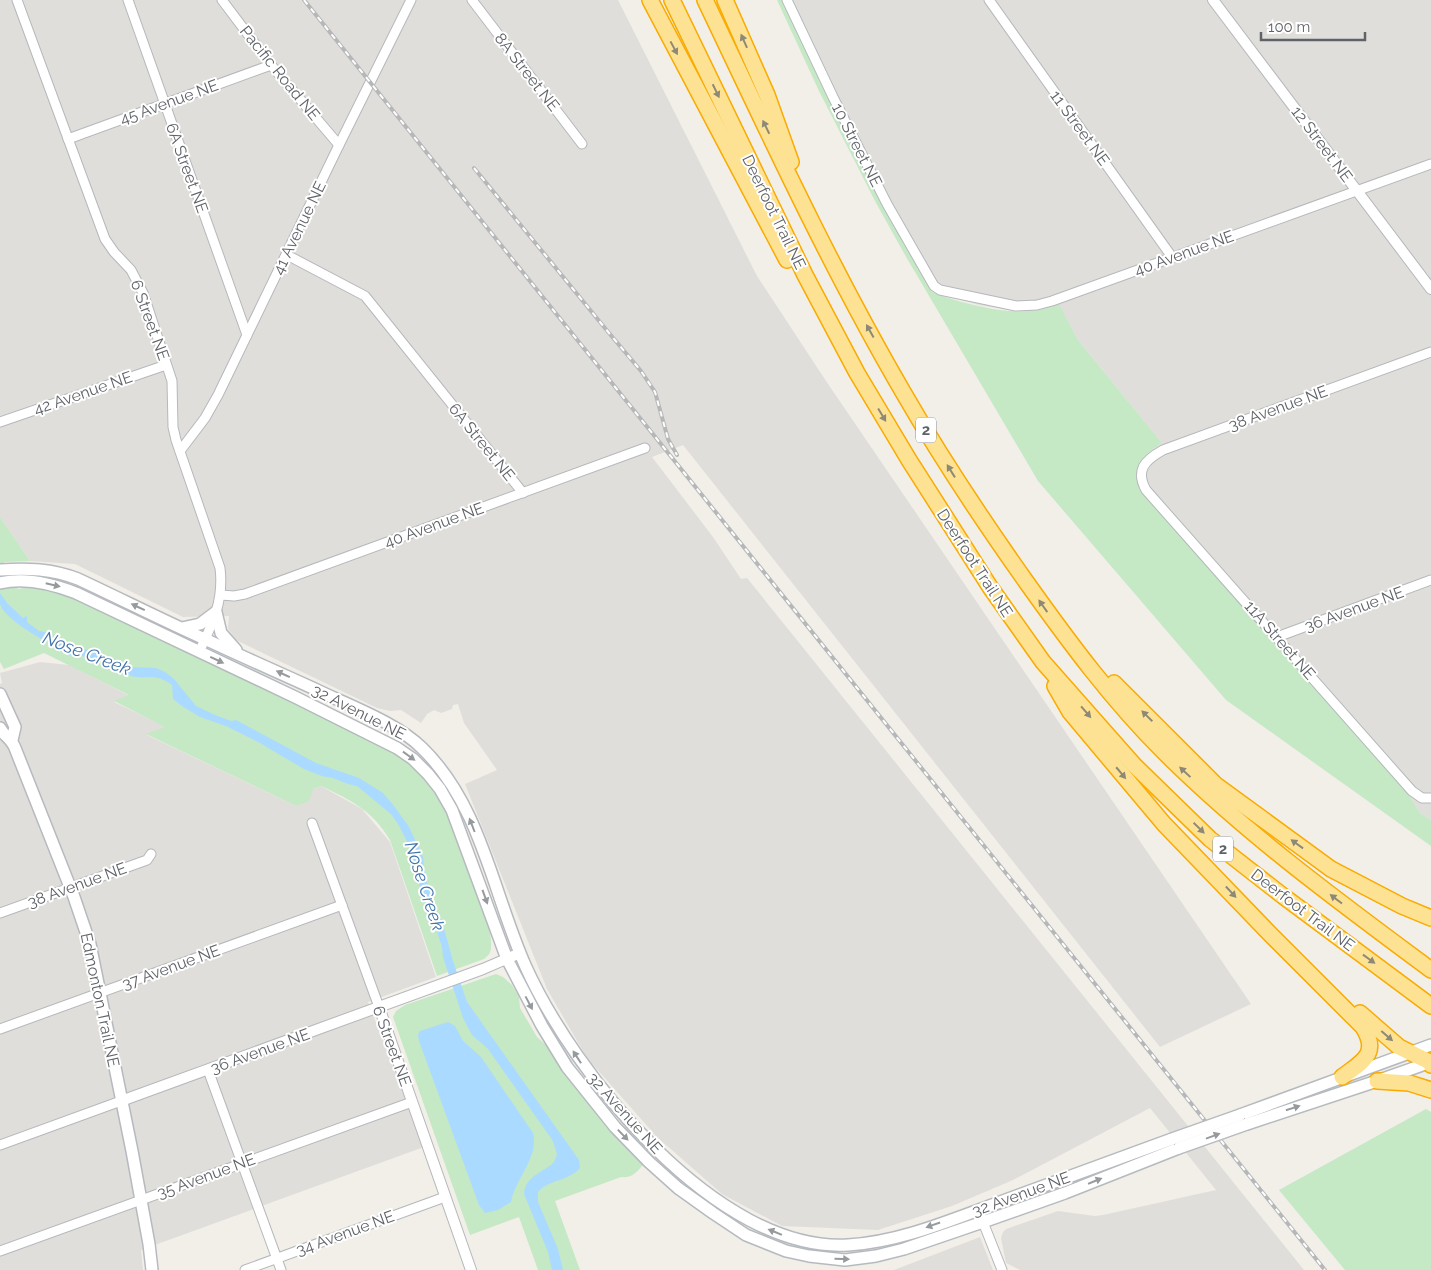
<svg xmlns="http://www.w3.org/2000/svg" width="1431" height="1270" font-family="Raleway,sans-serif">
<rect width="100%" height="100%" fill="#f1efe8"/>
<!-- industrial -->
<g fill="#e0deda">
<polygon points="0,0 618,0 757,276 826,381 1251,1004 1160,1047 683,445 652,457 713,537 741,579 747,578 1304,1270 1020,1270 1006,1263 1001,1238 1003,1232 1006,1229 1058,1211 1095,1216 1103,1215 1216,1190 1150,1108 1013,1180 952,1206 878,1230 782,1226 722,1194 657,1137 587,1058 547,989 465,784 497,770 464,723 458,704 453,705 452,709 441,713 434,710 427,714 421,723 401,710 390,711 377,708 236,640 228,629 229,616 183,617 75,564 30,561 0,517"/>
<polygon points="782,0 1431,0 1431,820 1420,813 1409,795 1143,492 1140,465 1143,457 1149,451 1162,443 1078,340 1059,305 1028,312 1009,310 979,305 933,292 880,201"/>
<polygon points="40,662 69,665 130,696 114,702 166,727 147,735 296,806 313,789 321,786 362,809 390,842 436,977 368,1002 424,1147 141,1250 143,1270 0,1270 0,684 2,683 0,673"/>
<polygon points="980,1237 993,1270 894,1270"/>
</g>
<!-- green -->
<g fill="#c5e8c5">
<path d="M777,0H782L880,201L932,292C955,302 1004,314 1029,311C1039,311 1049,307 1059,304L1078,340L1162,443C1137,458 1140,465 1143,492L1409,795L1420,813L1431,820V846L1226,700L1038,481L905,255L875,201L819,91Z"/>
<path d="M0,517L30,561L4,562L18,589C39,584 61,593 80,601L379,743C399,754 418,767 432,786C454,817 464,855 477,891C482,908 492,928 491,946C491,953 489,955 484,959L437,976L390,840C373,811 351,800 321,786L313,789L309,801L296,806L146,734L165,727L114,701L129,695L44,653L4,669L0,662Z"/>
<path d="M496,974L503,977L512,985L519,997L520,1008L537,1037L548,1047L570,1080L607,1128L643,1165C636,1173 632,1178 621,1177L555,1201L580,1270H538L519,1217L470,1235L393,1017L396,1011L405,1005Z"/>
<polygon points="1426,1109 1431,1112 1431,1270 1345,1270 1279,1190"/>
</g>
<!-- water -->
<g fill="#aadaff">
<path d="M0,593L7,603L23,618L27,616V622L39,631L49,633L73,646L93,651L129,667L156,668L165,672L174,679L196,706L215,715L231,721L236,720L316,763L359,778L383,793L394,806L409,827L423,857L425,876L432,899L443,925L453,961L467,1002L579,1160L580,1168C567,1182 549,1179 538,1192V1202L558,1249L563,1270H552L548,1252L524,1194C525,1177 541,1173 552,1164C555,1162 556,1157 557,1154L553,1141L488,1049L472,1035L463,1018L443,957L442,947L432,916L420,889L412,851L398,824L391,814L357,786L348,784L333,778L322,776L304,769L260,743L226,726L200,717L182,706L173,699L172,685C153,672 149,680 131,676C123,674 115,667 107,664C98,660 87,657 78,655C71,653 77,656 70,655C64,653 62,648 58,647C45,642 3,618 0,604C0,601 0,596 0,593Z"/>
<path d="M448,1022L455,1026L463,1041L481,1057L533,1133C539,1158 516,1177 511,1202L498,1210L485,1213L479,1205L419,1041L418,1034L420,1031Z"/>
</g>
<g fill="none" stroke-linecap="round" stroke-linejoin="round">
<!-- minor casing -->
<g stroke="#b5b8bc" stroke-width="11">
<g id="minor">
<path d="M17,0L105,239L114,252L131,270L143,293L172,381L173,427L176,440L220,568C224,600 213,623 199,652"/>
<polyline points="128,0 247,335"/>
<polyline points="222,0 271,65 339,145"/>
<polyline points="472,0 582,144"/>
<polyline points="787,0 833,97 887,204 934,286 940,290 1016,306 1037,305 1052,301 1431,164"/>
<polyline points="989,0 1172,257"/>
<polyline points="68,139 271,65"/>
<polyline points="287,255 365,296 523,493"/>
<path d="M1431,352L1163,450C1145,460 1135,470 1146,490L1412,791L1422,798H1431"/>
<polyline points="0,422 166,365"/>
<polyline points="180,451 205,418 218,395 339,145 411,0"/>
<polyline points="221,595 234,596 245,594 645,448"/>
<polyline points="1277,637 1431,580"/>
<polyline points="312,823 379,1007"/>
<polyline points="0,913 147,860 151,854"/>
<polyline points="0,1029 342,905"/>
<polyline points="208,1070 281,1270"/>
<polyline points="0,1145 121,1101"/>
<polyline points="981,1217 1002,1270"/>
<polyline points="0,1251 412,1102"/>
<polyline points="245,1270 445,1197"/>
</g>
</g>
<!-- tertiary casing -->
<g stroke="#b5b8bc" stroke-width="12">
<g id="tertiary">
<polyline points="1213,0 1431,289"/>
<polyline points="379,1007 471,1270"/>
<polyline points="121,1101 483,969 520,953"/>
</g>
</g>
<!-- secondary casing -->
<g stroke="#b6babf" stroke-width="14">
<g id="secondary">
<path d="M0,570C28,568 52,569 78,579C121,599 164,621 207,640C243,657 280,673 317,690C350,706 397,723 422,748C481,805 493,893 525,965C573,1073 717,1253 848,1245C898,1242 946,1222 992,1205C1052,1183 1112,1161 1172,1139"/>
<path d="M0,583C25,577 53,584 76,593L295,697L397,748L413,759L428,774L440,789L452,810L507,959L542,1026L567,1067L615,1127L649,1162L678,1188L713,1213L746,1235L786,1251L809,1256L845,1260L876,1256L904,1249L983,1222L1065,1193L1179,1148"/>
<polyline points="182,628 200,624 216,612 221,633 236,650"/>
<polyline points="0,694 15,727 12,740"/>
<path d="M0,728C4,736 11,738 15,748L74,897L90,944L132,1151L149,1244L152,1270"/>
<polyline points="1240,1115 1431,1045"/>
<polyline points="1247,1124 1377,1081 1431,1062"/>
</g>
</g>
<!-- motorway casing -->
<g stroke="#f9ab00" stroke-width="18">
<g id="motorway">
<polyline points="650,0 787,260"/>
<polyline points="672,0 805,275 857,373 909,460 990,587 1043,662 1134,765 1210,839 1283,896 1431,1006"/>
<path d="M705,0C768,132 829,265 903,392C941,458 983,521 1027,583C1069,642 1112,700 1163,751C1245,833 1338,901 1431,970"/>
<polyline points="725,0 767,95 791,162"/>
<polyline points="1114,683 1216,785 1331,869 1402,906 1431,918"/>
<path d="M1055,686L1070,712L1164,824L1271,935L1363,1027C1380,1054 1362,1062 1342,1077"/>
<polyline points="1360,1013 1399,1047 1430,1062 1431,1065"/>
<polyline points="1377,1081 1409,1083 1431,1090"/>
</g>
</g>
<!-- minor -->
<use href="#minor" stroke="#fff" stroke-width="9"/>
<!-- tertiary -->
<use href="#tertiary" stroke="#fff" stroke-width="10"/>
<!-- secondary -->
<use href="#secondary" stroke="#fff" stroke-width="11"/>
<!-- motorway -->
<use href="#motorway" stroke="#fde293" stroke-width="15"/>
<!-- rail casing -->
<g stroke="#b6b7b8" stroke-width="4">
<g id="rail">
<polyline points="304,0 1325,1270"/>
<polyline points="474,168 609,333 641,371 655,392 668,439 677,455"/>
</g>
</g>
<!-- rail -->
<use href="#rail" stroke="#fff" stroke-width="2" stroke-dasharray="5.5" stroke-linecap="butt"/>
<!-- secondary-bridge casing -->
<g stroke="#b6babf" stroke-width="14" stroke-linecap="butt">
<g id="secondary-bridge">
<polyline points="1172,1139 1240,1115"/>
<polyline points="1179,1148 1247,1124"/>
</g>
</g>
<!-- secondary-bridge -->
<use href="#secondary-bridge" stroke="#fff" stroke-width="11"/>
</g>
<!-- one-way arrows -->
<defs><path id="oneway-solid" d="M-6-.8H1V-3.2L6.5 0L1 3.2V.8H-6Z" transform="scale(1.25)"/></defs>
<g fill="#8e8975">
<use href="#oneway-solid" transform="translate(744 41) rotate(-114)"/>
<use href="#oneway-solid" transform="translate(674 48) rotate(62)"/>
<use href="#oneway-solid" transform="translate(716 91) rotate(64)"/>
<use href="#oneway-solid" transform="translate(766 127) rotate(-116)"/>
<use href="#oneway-solid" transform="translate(870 331) rotate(-119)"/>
<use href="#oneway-solid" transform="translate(882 415) rotate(59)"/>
<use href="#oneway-solid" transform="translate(951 471) rotate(-122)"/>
<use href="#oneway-solid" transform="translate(1043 606) rotate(-125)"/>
<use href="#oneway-solid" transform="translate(1086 712) rotate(49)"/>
<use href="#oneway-solid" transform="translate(1147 716) rotate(-135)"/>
<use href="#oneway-solid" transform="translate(1185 772) rotate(-137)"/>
<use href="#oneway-solid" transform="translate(1121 773) rotate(50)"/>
<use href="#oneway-solid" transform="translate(1199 828) rotate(44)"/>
<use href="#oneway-solid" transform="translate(1297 844) rotate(-144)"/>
<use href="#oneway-solid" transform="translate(1231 892) rotate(47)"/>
<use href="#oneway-solid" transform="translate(1336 899) rotate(-143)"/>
<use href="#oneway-solid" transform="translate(1369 959) rotate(36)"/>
<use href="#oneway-solid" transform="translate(1387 1036) rotate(41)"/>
</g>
<g fill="#979a9d">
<use href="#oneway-solid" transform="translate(53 585) rotate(13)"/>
<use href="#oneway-solid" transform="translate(138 607) rotate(-155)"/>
<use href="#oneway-solid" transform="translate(217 660) rotate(25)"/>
<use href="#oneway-solid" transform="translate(283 674) rotate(-155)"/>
<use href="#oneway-solid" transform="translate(409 756) rotate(36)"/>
<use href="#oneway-solid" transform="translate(472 825) rotate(-111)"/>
<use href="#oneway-solid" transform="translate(485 897) rotate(70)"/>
<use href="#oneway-solid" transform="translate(529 1003) rotate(62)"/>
<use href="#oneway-solid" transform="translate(577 1057) rotate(-123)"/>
<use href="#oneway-solid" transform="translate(1293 1108) rotate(-18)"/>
<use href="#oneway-solid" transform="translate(623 1135) rotate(46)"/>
<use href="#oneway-solid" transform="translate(1213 1136) rotate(-20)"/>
<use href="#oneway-solid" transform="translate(1095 1181) rotate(-22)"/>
<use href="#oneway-solid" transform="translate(933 1225) rotate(161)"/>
<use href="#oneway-solid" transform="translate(775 1232) rotate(-158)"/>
<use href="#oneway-solid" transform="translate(842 1259) rotate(2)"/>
</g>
<g text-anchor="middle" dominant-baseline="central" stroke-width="4" stroke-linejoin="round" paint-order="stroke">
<!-- shield labels -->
<g fill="#fff" stroke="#8f9295" stroke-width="1">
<rect x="916" y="417.5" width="20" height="25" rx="4"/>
<rect x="1213" y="836.5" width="20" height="25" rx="4"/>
</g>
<g font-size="15" font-weight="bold" fill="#5f6368">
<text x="926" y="430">2</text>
<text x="1223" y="849">2</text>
</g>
<!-- street labels -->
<g font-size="16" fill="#5f6368" stroke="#fff">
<text transform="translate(527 72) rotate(52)">8A Street NE</text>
<text transform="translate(280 73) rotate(51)">Pacific Road NE</text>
<text transform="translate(169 102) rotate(-20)">45 Avenue NE</text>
<text transform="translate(1080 128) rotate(54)">11 Street NE</text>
<text transform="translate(1322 144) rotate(53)">12 Street NE</text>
<text transform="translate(857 145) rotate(63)">10 Street NE</text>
<text transform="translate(187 168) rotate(70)">6A Street NE</text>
<text transform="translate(774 212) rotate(64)">Deerfoot Trail NE</text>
<text transform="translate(299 228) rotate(-64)">41 Avenue NE</text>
<text transform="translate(1184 253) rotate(-20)">40 Avenue NE</text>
<text transform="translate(150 320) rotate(70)">6 Street NE</text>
<text transform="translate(83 393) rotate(-19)">42 Avenue NE</text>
<text transform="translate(1278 408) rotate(-20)">38 Avenue NE</text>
<text transform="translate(482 442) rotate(51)">6A Street NE</text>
<text transform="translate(434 525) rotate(-20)">40 Avenue NE</text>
<text transform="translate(975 563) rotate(57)">Deerfoot Trail NE</text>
<text transform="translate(1354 609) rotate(-20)">36 Avenue NE</text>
<text transform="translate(1280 640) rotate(49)">11A Street NE</text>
<text transform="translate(359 712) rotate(27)">32 Avenue NE</text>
<text transform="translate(77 885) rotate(-20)">38 Avenue NE</text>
<text transform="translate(1303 910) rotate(37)">Deerfoot Trail NE</text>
<text transform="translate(171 967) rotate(-20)">37 Avenue NE</text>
<text transform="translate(100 1000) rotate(78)">Edmonton Trail NE</text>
<text transform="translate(392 1046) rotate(70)">6 Street NE</text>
<text transform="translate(260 1051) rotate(-20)">36 Avenue NE</text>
<text transform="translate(625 1113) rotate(48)">32 Avenue NE</text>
<text transform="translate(206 1176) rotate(-20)">35 Avenue NE</text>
<text transform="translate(1021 1194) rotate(-20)">32 Avenue NE</text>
<text transform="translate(345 1233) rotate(-20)">34 Avenue NE</text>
</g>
<!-- water labels -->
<g font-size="18" font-style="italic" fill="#4174aa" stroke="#fff">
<text transform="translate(87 653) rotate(21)">Nose Creek</text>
<text transform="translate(425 886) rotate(72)">Nose Creek</text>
</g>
</g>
<!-- scale -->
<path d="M1261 32v8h104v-8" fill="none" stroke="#5f6368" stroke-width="2.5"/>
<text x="1268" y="32" font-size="15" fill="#5f6368" stroke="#ffffff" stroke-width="4" paint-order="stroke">100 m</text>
</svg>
